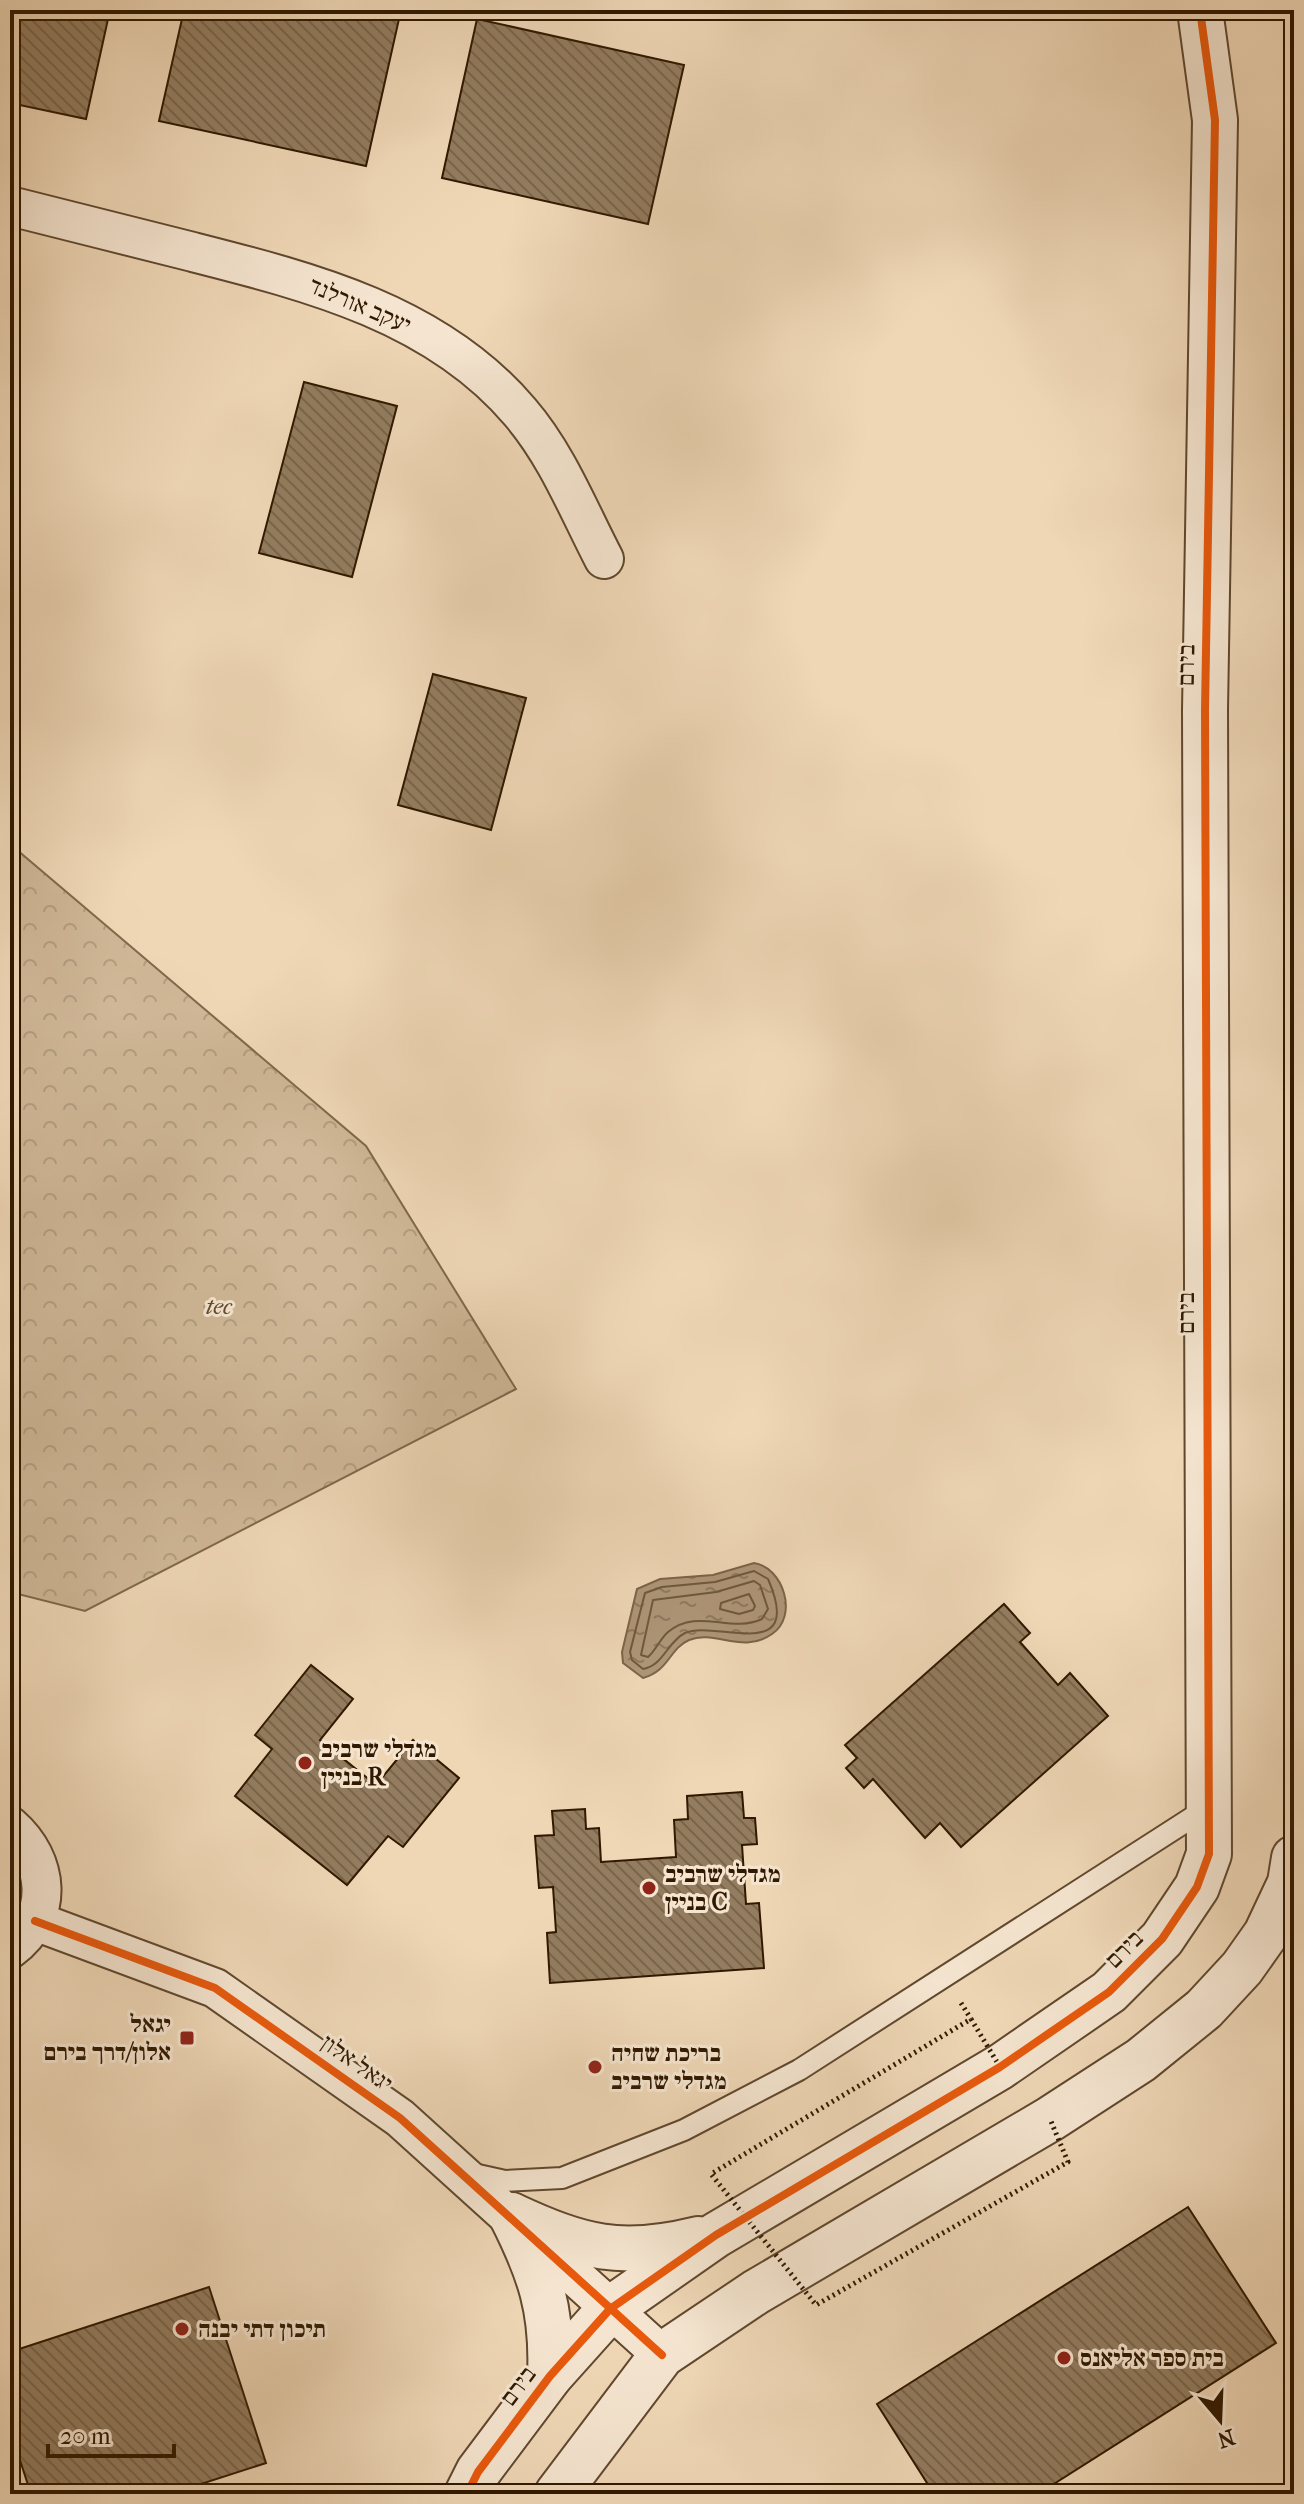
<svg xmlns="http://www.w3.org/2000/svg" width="1304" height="2504" font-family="'IM FELL French Canon','Frank Ruhl Libre',serif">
<defs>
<pattern id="forest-crowns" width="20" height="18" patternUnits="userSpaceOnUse" patternTransform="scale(2)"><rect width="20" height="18" fill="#cfb797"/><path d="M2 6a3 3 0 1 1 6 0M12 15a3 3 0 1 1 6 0" fill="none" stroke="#b29d80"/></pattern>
<pattern id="water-ripples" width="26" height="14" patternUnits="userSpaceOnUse" patternTransform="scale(2)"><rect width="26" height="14" fill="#ae9678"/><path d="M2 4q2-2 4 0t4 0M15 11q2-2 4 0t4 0" fill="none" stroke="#8e7a60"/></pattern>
<pattern id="building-back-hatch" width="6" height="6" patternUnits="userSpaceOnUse" patternTransform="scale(2)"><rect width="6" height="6" fill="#937c5f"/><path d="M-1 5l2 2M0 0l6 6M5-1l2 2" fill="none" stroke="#78654c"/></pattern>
</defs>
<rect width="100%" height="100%" fill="#efd7b6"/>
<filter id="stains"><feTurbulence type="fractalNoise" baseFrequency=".0025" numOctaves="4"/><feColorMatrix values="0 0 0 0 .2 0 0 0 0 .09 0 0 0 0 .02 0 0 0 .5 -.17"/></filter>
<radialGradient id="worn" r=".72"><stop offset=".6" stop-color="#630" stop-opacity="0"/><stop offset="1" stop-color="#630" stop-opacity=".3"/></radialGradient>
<!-- forest -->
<polygon fill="url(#forest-crowns)" stroke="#80684c" stroke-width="2" points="10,844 366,1146 516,1389 85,1611 10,1592"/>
<!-- water -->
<path fill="url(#water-ripples)" stroke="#7c6448" stroke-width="2" d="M754,1563C783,1567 799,1616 772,1634C742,1655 715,1629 689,1640C669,1649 669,1671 643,1678L623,1663L622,1652L637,1589L660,1579L713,1575Z"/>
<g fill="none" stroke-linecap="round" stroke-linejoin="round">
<!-- shore -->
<g stroke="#6f583c" stroke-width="2">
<path d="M754,1571L768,1579C806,1666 714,1619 685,1633C667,1642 664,1665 643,1669L632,1660L630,1652L645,1593L662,1587L715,1582Z"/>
<path d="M754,1581L760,1585L768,1609L762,1619C730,1634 698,1607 668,1632C660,1639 656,1650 648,1657L641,1655L653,1600L716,1592Z"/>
<polygon points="749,1594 755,1606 753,1610 739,1614 720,1609 721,1603"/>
</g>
</g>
<!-- building -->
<g fill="url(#building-back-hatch)" stroke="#301900" stroke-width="2">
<polygon points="10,10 110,10 86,119 10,103"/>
<polygon points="184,10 401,10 366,166 159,121"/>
<polygon points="477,19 684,65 648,224 442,178"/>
<polygon points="304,382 397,406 352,577 259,553"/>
<polygon points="433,674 526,698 491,830 398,805"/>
<polygon points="1004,1604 1030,1633 1020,1642 1058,1685 1070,1673 1108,1716 961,1847 940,1823 925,1838 873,1779 864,1788 846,1768 857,1758 845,1745"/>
<polygon points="311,1665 353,1699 320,1740 376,1785 413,1740 459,1778 403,1847 388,1836 347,1885 235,1796 272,1749 255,1735"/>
<polygon points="742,1792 744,1818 755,1818 757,1844 742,1845 746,1904 759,1903 764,1968 550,1983 547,1933 556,1932 553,1887 539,1888 535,1836 554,1835 552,1811 585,1809 586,1829 599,1828 601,1862 676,1857 674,1820 688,1819 687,1796"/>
<polygon points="1188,2207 1276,2343 1038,2494 934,2494 877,2404"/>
<polygon points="209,2287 266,2463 170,2494 10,2494 29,2488 10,2429 10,2352"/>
</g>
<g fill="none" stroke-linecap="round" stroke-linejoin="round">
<!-- service casing -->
<g stroke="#60482e" stroke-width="24">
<polyline id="service" points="469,2173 505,2181 562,2178 684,2130 799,2070 1207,1808"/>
</g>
<!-- minor casing -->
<g stroke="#60482e" stroke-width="42">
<g id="minor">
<path d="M10,206C71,221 132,237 193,252C311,282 437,314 520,412C557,455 578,509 604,559"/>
<path d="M10,1826C49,1860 55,1916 10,1949"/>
<polyline points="35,1921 215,1988 400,2118 662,2355"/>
</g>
</g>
<!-- tertiary casing -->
<g stroke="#60482e" stroke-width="48">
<g id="tertiary">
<path d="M511,2215C582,2248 621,2258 698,2239"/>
<path d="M511,2215C540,2272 553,2311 550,2376"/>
<polyline points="467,2494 478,2472 550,2376 610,2309 716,2235 1000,2067 1109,1992 1162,1939 1197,1887 1209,1854 1205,710 1215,120 1200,10"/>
<polyline points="557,2494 662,2355 756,2292 1050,2119 1141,2060 1204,2009 1242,1968 1266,1934 1290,1883 1294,1858"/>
</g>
</g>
<!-- path -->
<polyline stroke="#301900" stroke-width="5" stroke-dasharray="2 4" stroke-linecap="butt" points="961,2003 971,2019"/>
<!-- service -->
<use href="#service" stroke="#f5e5d0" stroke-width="20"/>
<!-- minor -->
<use href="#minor" stroke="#f5e5d0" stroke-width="38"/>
<!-- tertiary -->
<use href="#tertiary" stroke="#f5e5d0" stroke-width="44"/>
<!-- path-bridge -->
<polyline stroke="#301900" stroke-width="5" stroke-dasharray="2 4" stroke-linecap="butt" points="1000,2067 971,2019 711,2174 816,2305 1068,2162 1050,2119"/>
<!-- cycleway casing -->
<g stroke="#f5e5d0" stroke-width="13">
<g id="cycleway">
<polyline points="35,1921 215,1988 400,2118 662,2355"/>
<polyline points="467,2494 478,2472 550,2376 610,2309 716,2235 1000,2067 1109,1992 1162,1939 1197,1887 1209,1854 1205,710 1215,120 1200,10"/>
</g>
</g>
<!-- cycleway -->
<use href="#cycleway" stroke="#e8590c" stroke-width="8"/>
</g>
<!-- markers -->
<g fill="#8f2418" stroke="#f5e5d0" stroke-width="3">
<circle cx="305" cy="1763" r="8"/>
<circle cx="649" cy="1888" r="8"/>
<rect x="179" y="2030" width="16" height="16" rx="4"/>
<circle cx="595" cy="2067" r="8"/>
<circle cx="182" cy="2329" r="8"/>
<circle cx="1064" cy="2358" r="8"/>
</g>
<g text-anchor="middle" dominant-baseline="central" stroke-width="6" stroke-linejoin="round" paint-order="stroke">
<!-- street labels -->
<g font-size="24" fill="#301900" stroke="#f5e5d0">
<text transform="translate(360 305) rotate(23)">יעקב אורלנד</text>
<text transform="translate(1186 665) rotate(-89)">בירם</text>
<text transform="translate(1186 1313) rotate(-90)">בירם</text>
<text transform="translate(1124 1949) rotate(-45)">בירם</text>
<text transform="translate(357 2063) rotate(35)">יגאל אלון</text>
<text transform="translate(518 2386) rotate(-53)">בירם</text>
</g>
<!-- park labels -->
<g font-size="24" font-style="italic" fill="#60482d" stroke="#f5e5d0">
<text x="219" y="1306">tec</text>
</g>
<!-- poi labels -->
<g font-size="24" font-weight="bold" fill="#301900" stroke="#f5e5d0" text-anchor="start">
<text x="321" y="1749">מגדלי שרביב<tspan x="321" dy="28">בניין R</tspan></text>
<text x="665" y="1874">מגדלי שרביב<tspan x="665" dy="28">בניין C</tspan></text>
<text x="171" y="2024" text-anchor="end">יגאל<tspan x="171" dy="28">אלון/דרך בירם</tspan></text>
<text x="611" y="2053">בריכת שחיה<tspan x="611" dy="28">מגדלי שרביב</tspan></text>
<text x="198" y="2329">תיכון דתי יבנה</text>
<text x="1080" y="2358">בית ספר אליאנס</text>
</g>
</g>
<!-- margin -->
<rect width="1304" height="2504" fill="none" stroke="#efd7b6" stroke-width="40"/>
<rect x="12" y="12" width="1280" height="2480" fill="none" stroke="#301900" stroke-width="4"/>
<rect x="20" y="20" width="1264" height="2464" fill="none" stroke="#301900" stroke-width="2"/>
<!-- north arrow -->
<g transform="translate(1220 2420) rotate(161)" stroke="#f5e5d0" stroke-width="6" paint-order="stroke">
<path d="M0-6L14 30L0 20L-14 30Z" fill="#301900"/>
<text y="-12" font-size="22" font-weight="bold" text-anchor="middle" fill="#301900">N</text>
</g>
<!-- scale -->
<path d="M48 2444v12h126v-12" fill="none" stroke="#301900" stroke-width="4"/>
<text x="60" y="2444" font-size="24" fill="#301900" stroke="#f5e5d0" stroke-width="6" paint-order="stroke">20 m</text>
<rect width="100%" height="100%" filter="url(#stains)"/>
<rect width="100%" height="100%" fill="url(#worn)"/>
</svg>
